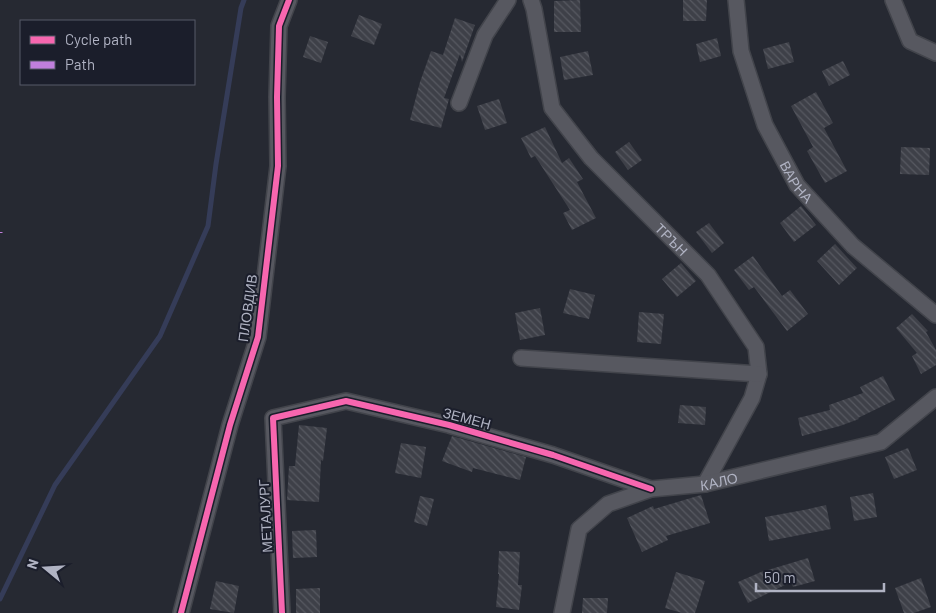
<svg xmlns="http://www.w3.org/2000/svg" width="936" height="613" font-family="Barlow,sans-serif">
<defs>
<pattern id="building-back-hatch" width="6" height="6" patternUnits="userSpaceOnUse" patternTransform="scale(1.25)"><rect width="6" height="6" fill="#3e4048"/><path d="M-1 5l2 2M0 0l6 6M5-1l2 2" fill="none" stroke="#575961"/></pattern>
</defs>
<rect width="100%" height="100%" fill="#262932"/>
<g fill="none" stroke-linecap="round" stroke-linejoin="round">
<!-- stream -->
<polyline stroke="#353c58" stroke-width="5" points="0,599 55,485 160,336 208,226 216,164 241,8 244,0"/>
</g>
<!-- building -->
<g fill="url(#building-back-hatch)">
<polygon points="580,0 581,32 554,32 554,1"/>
<polygon points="683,0 707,0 706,21 683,21"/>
<polygon points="359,15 382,24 374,45 351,36"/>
<polygon points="455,18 475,25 462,62 460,54 444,98 449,99 441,128 410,120 420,82 431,51 443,55"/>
<polygon points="310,36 328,42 321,63 303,57"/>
<polygon points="717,38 721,56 700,62 696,44"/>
<polygon points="789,42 794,62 768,69 763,49"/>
<polygon points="588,51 593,75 564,80 560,57"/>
<polygon points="843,61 850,75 829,86 822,71"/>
<polygon points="816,92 833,123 824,128 847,171 825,183 807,151 813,147 791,106"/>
<polygon points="499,99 507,123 485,130 477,106"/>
<polygon points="545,127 562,163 569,158 583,179 577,182 596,218 572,230 563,213 570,210 535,156 531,158 521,138"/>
<polygon points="629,142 642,160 628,170 615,152"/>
<polygon points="901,147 930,148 929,175 900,174"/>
<polygon points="801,206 816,225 794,242 780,223"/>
<polygon points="709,223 724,243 712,253 696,232"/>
<polygon points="835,244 857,268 839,285 817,261"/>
<polygon points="753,256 782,296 790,290 808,314 787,331 754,287 749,290 734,270"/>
<polygon points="681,263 696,281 677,297 662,279"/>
<polygon points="570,289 595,295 589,319 563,313"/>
<polygon points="540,308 545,335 520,340 515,313"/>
<polygon points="639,312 664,314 661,344 637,342"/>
<polygon points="912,314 928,331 926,332 936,350 936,365 921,374 912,356 917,353 896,328"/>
<polygon points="883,376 895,400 858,418 859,419 840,426 802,436 798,418 830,410 829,405 863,393 860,387"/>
<polygon points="680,405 706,407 705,425 678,423"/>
<polygon points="299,425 327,428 323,461 321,460 319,502 287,500 289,466 295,466"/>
<polygon points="452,436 526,457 520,480 473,468 472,472 442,461"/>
<polygon points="401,443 426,447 421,478 395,473"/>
<polygon points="908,448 917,470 894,479 885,457"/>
<polygon points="873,493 877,517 854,521 850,497"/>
<polygon points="701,495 710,523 666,536 668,540 642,552 627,518 653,506 654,509"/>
<polygon points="420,496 434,499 427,526 414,522"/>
<polygon points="826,505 831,529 769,541 765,517 804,510"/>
<polygon points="316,530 317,557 293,558 292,531"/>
<polygon points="499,551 520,552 518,585 522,585 519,610 496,607 499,574 498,574"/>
<polygon points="808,558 815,581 793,587 791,582 748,603 738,582 761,572"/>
<polygon points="676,572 705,581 695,613 682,613 665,608"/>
<polygon points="921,578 931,607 914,613 904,613 895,588"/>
<polygon points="216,581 239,586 234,613 210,609"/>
<polygon points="320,588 320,613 296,613 296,589"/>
<polygon points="583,598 608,598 607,613 582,613"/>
</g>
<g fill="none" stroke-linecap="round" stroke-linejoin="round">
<!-- street casing -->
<g stroke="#42444b" stroke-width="18">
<g id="street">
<path id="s1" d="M531,0L534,9L552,108L591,158L708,275L756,347L759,374L752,398L705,484"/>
<path id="s2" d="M736,0L741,51L765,125L797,185L853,246L936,315"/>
<polyline points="893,0 910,41 936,53"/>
<polyline points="459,103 485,35 508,0"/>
<polyline points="521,358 759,374"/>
<polyline points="181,613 230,425 258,337 278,166 277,97 279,26 289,0"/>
<polyline points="282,613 273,418 346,401 449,425 553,455 651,489"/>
<path id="s3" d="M562,613L579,529L608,504L651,489L705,484L881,442L936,397"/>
</g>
</g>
<!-- street -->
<use href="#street" stroke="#575860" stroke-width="15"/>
<!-- quiet -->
<polyline stroke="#c07fdc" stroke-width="5" stroke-dasharray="10 5" stroke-linecap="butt" points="0,232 0,233"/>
<!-- cycleway casing -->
<g stroke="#1b1e2b" stroke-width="9">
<g id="cycleway">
<polyline points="181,613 230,425 258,337 278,166 277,97 279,26 289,0"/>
<polyline points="282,613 273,418 346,401 449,425 553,455 651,489"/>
</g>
</g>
<!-- cycleway -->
<use href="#cycleway" stroke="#f766af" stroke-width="6"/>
</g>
<g text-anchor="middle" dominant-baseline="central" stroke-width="4" stroke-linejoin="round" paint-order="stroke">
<!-- street labels -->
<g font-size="14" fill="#b0b3c3" stroke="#1b1e2b">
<text stroke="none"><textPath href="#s2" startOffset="194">ВАРНА</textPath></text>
<text stroke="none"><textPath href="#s1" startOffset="288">ТРЪН</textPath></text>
<text transform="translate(247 308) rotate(-82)">ПЛОВДИВ</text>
<text transform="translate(467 418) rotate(15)">ЗЕМЕН</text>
<text stroke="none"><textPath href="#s3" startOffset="238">КАЛО</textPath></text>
<text transform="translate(265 516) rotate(-93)">МЕТАЛУРГ</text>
</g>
</g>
<!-- legend -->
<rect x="20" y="20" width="175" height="65" fill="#1b1e2b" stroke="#575a68"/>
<rect x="30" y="36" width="25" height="8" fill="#f766af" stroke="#575a68"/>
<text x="65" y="45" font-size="15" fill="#b0b3c3">Cycle path</text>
<rect x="30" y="61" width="25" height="8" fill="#c07fdc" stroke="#575a68"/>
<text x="65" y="70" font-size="15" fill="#b0b3c3">Path</text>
<!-- north arrow -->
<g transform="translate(45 568) rotate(288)" stroke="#1b1e2b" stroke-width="4" paint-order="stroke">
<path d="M0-4L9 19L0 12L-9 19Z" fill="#b0b3c3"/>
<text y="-8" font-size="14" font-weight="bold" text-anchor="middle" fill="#b0b3c3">N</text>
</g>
<!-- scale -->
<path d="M756 583v8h128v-8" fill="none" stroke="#b0b3c3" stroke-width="2.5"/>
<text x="764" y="583" font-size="15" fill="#b0b3c3" stroke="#1b1e2b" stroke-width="4" paint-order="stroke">50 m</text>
</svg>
